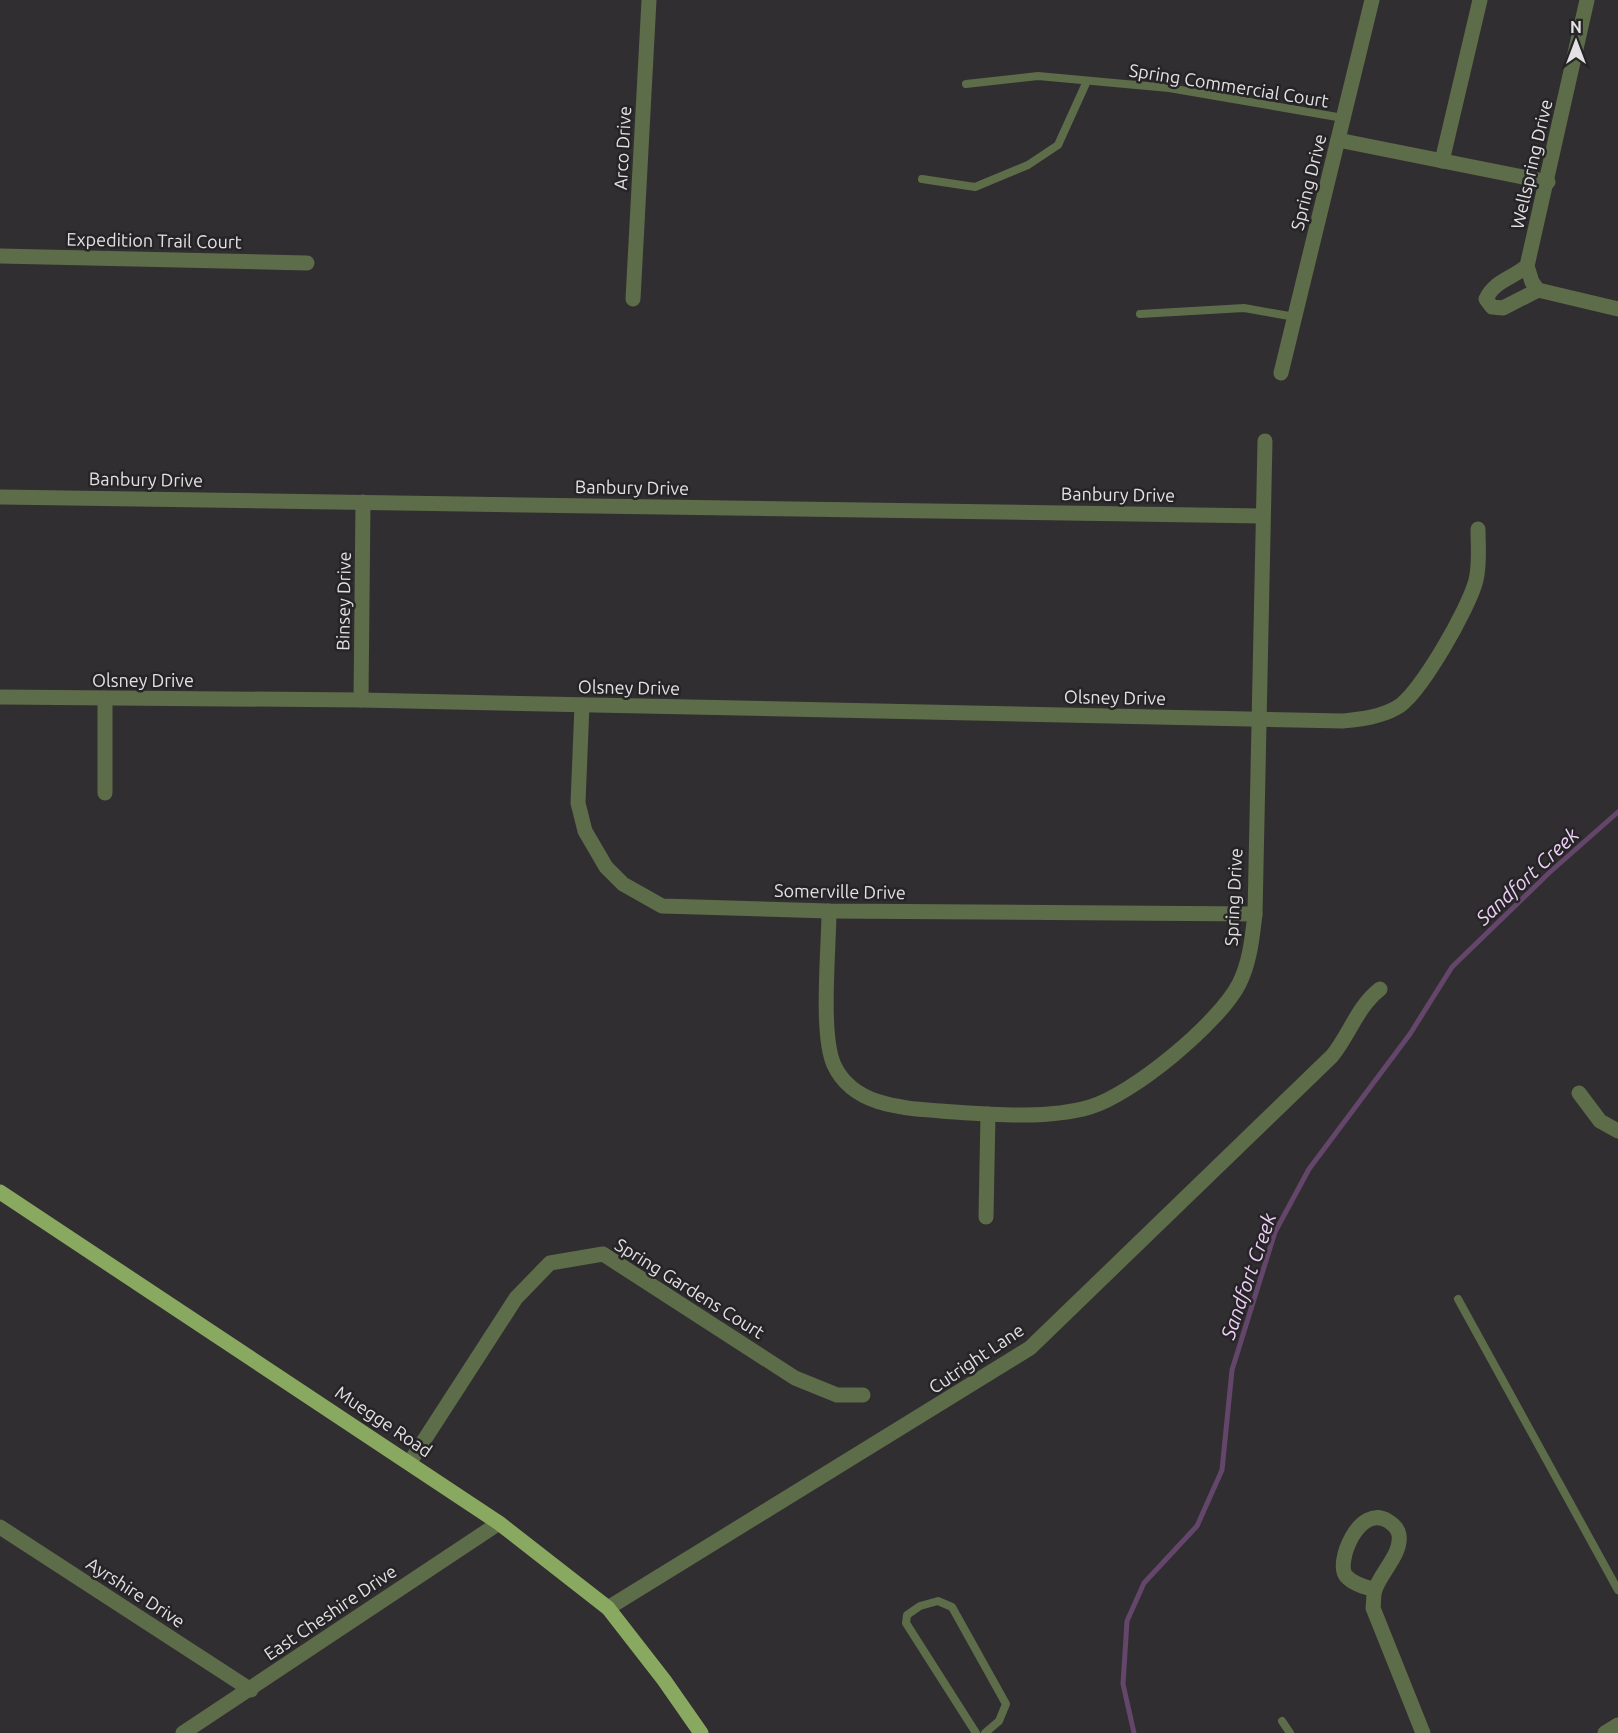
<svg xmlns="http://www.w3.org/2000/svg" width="1618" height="1733" font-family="Ubuntu,sans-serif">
<rect width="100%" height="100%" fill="#302e30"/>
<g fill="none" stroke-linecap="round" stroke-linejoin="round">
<!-- stream -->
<polyline stroke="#64466b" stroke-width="5" points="1134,1733 1123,1684 1127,1621 1144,1583 1197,1526 1222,1470 1232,1370 1275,1232 1309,1169 1410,1034 1452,967 1550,872 1618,812"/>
<!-- service -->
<g stroke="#5d6c49" stroke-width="8">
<polyline points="966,84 1038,76 1169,88 1343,118"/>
<polyline points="922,179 975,187 1028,165 1058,145 1087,81"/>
<polyline points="1140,314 1244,308 1295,317"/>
<polyline points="1458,1299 1618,1590"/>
<polyline points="1282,1721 1290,1733"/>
<polyline points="976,1733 906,1623 907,1615 920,1606 938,1601 952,1607 1006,1704 999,1721 985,1733"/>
</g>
<!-- minor -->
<g stroke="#5d6c49" stroke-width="15">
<polyline points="1587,0 1527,266 1532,282 1538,290 1618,309"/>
<polyline points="1338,140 1548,182"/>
<polyline points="1442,161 1480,0"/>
<polyline points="0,256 307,263"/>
<path d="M1527,266C1513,278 1494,281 1486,299L1492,307L1503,308L1538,290"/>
<polyline points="633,299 649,0"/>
<polyline points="1281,373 1372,0"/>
<polyline points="0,497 1263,516"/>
<path d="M0,697L361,700L1343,721C1361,719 1380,717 1396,708C1419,697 1470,606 1476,580C1480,564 1478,545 1478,529"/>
<polyline points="105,700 105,793"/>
<polyline points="361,700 363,502"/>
<polyline points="582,705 578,803 585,831 606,867 623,884 662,906 829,911 1255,914"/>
<path d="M829,911C829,948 820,1034 834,1065C853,1106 902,1108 941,1111C986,1114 1046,1120 1090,1107C1132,1095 1219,1023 1239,984C1250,962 1252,939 1255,914L1265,441"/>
<polyline points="1579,1093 1600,1121 1618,1131"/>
<polyline points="986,1217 988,1114"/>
<polyline points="410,1462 516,1298 550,1263 603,1254 795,1378 837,1395 863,1395"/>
<polyline points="0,1527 251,1690"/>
<path d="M1375,1590C1365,1587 1353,1584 1346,1576C1335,1563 1359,1503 1388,1521C1393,1524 1398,1529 1399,1535C1402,1554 1380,1573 1375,1590C1373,1595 1374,1603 1373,1608L1423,1733"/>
<path d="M608,1608L1030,1348L1332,1056C1350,1034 1357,1007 1380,989"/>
<polyline points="183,1733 499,1523"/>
<polyline points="1605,1733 1618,1725"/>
</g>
<!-- primary -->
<polyline stroke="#89a960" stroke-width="15" points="0,1192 499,1523 608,1608 664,1680 701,1733"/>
</g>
<g text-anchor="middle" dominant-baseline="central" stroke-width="5" stroke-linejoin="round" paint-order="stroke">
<!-- street labels -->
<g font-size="18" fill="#e3e1e3" stroke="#262426">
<text transform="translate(1229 85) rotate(9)">Spring Commercial Court</text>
<text transform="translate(622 148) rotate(-87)">Arco Drive</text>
<text transform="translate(1531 164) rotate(-77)">Wellspring Drive</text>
<text transform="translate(1308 182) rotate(-76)">Spring Drive</text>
<text transform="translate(154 240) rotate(1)">Expedition Trail Court</text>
<text transform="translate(146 479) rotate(1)">Banbury Drive</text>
<text transform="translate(632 487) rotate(1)">Banbury Drive</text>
<text transform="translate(1118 494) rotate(1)">Banbury Drive</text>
<text transform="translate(343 601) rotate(-89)">Binsey Drive</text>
<text x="143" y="680">Olsney Drive</text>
<text transform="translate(629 687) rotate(1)">Olsney Drive</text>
<text transform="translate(1115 697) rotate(1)">Olsney Drive</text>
<text transform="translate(840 891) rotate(1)">Somerville Drive</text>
<text transform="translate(1233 897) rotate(-87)">Spring Drive</text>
<text transform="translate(690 1288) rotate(32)">Spring Gardens Court</text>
<text transform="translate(976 1358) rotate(-34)">Cutright Lane</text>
<text transform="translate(384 1421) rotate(34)">Muegge Road</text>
<text transform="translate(136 1592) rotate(33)">Ayrshire Drive</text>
<text transform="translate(330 1612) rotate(-34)">East Cheshire Drive</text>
</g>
<!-- water labels -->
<g font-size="20" font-style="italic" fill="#efd1f8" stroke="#262426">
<text transform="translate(1527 876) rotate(-43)">Sandfort Creek</text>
<text transform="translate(1248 1276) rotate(-71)">Sandfort Creek</text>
</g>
</g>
<!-- north arrow -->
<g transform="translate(1576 42)" stroke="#262426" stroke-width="4.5" paint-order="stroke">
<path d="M0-4.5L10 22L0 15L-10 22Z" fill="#e3e1e3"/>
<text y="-9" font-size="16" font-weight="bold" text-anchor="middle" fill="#e3e1e3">N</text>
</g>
</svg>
